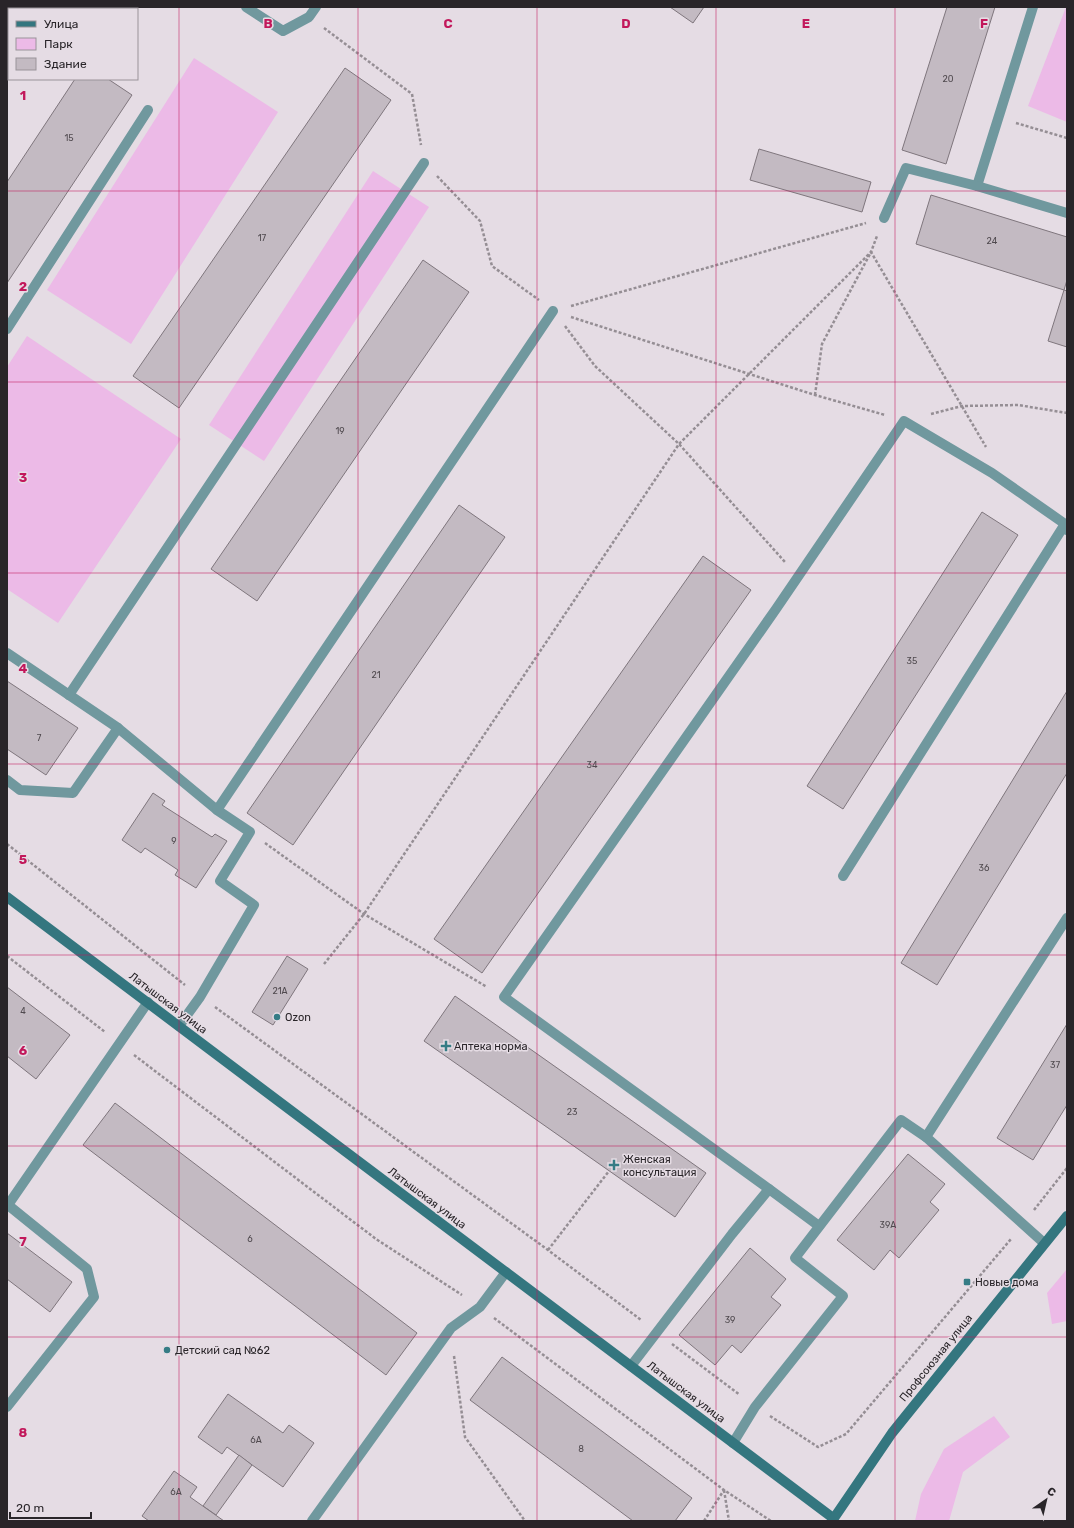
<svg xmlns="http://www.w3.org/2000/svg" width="1074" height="1528" font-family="Rubik,sans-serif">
<rect width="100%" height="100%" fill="#e5dce4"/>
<!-- green -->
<g fill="#ecbae7">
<polygon points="1066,7 1067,7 1067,122 1028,106"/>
<polygon points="194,58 278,112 131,344 47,290"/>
<polygon points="373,171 429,207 264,461 209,425"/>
<polygon points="27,336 181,439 58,623 7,589 7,367"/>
<polygon points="1067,1269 1067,1321 1052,1324 1047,1293"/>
<polygon points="994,1416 1010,1437 963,1472 949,1521 915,1521 921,1494 944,1449"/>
</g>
<!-- building -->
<g fill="#c3bac2" stroke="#7f767d">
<polygon points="670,7 704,7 693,23"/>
<polygon points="947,7 995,7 946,164 902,150"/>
<polygon points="345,68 391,100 179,408 133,376"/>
<polygon points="75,79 108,79 132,95 7,283 7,182"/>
<polygon points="759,149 871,182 862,212 750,180"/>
<polygon points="931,195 1067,237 1067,280 1064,290 916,244"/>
<polygon points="423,260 469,292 257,601 211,569"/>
<polygon points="1064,290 1067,291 1067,347 1048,341"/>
<polygon points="459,505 505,537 293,845 247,813"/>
<polygon points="982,512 1018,535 843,809 807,786"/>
<polygon points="703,556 751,590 482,973 434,939"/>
<polygon points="7,681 78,728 46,775 7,749"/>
<polygon points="1067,691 1067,773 937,985 901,963"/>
<polygon points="153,793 165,801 162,805 212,837 215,834 227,841 196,888 175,875 178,870 145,848 141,853 122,840"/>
<polygon points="287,956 308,969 273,1025 252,1012"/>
<polygon points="7,987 70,1035 36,1079 7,1056"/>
<polygon points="455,996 706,1173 675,1217 424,1041"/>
<polygon points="1067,1024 1067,1105 1033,1160 997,1138"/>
<polygon points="115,1103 417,1333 386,1375 83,1145"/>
<polygon points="908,1154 945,1184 930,1202 939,1210 899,1258 890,1250 874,1270 837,1240"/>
<polygon points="7,1233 72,1282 50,1312 7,1279"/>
<polygon points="750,1248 786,1279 771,1297 781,1305 741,1353 732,1345 715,1365 679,1335"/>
<polygon points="502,1357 692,1498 675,1521 633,1521 470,1400"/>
<polygon points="228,1394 283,1433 289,1425 314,1443 283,1487 227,1447 222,1454 198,1437"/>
<polygon points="239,1455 252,1465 216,1515 203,1506"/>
<polygon points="174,1471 197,1487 190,1497 224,1521 149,1521 142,1516"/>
</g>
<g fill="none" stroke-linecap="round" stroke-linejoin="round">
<!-- path -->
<g stroke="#958e94" stroke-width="2.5" stroke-dasharray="3 2" stroke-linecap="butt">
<polyline points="324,28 412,94 421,145"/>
<polyline points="1016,123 1067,138"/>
<polyline points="437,176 480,221 492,266 539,300"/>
<polyline points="571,306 866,223"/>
<polyline points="571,317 815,395 885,415"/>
<polyline points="565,326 595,366 679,444 785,562"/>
<polyline points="815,395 822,344 871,252 986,447"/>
<polyline points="931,414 962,406 1018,405 1067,413"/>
<polyline points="265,843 364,914 487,987"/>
<polyline points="7,844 185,985"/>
<polyline points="7,956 105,1032"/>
<polyline points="324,964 364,914 679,444 871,252 877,236"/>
<polyline points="215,1007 548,1250 641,1320"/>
<polyline points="134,1055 376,1239 462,1295"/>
<polyline points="1034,1210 1067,1168"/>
<polyline points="548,1250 609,1171"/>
<polyline points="494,1318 724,1490 771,1521"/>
<polyline points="672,1344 740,1395"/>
<polyline points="454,1356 465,1437 525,1521"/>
<polyline points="770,1416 818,1447 846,1434 1011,1239"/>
<polyline points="724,1490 729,1521"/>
<polyline points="704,1521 724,1490"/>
</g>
<!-- lane -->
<g stroke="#70989e" stroke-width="10">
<polyline points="246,7 283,31 309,17 316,7"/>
<polyline points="977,186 1033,7"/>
<polyline points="884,218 906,168 977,186 1067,213"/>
<polyline points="7,329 148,110"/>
<polyline points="7,653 118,728 73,793 20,790 7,780"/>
<polyline points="69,695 424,163"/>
<polyline points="118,728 217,810"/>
<polyline points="843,876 1065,524 1067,530"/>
<polyline points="179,1026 200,997 254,905 220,881 250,832 217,810 553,311"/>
<polyline points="769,1189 819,1226"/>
<polyline points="1044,1243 926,1137 1067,918"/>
<polyline points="631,1366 732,1234 769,1189 504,997 776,609 904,421 992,473 1065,524"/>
<polyline points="7,1407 94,1297 87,1269 8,1205 148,1002"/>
<polyline points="733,1443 755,1407 843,1296 795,1258 901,1120 926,1137"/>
<polyline points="312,1521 451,1328 480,1307 506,1272"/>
</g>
<!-- street -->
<polyline stroke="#70989e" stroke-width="10" points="7,16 9,13"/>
<!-- secondary -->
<g stroke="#34767f" stroke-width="10">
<polyline points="7,897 833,1518"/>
<polyline points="832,1521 892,1433 1067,1216"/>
</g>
</g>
<!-- grid -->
<path fill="none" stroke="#c2185b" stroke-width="1" stroke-opacity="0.55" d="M179,7V1521M358,7V1521M537,7V1521M716,7V1521M895,7V1521M7,191H1067M7,382H1067M7,573H1067M7,764H1067M7,955H1067M7,1146H1067M7,1337H1067"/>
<!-- markers -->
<g fill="#357c85" stroke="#e5dce4" stroke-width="1.5">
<circle cx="277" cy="1017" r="4"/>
<path d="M444 1040h4v4h4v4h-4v4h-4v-4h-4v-4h4z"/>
<path d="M612 1159h4v4h4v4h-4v4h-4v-4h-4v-4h4z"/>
<rect x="963" y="1278" width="8" height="8" rx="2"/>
<circle cx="167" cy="1350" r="4"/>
</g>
<g text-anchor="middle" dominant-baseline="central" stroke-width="3" stroke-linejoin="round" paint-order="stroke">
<!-- number labels -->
<g font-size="9" fill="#504a4f">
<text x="948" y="79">20</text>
<text x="69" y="138">15</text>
<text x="262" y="238">17</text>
<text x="992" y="241">24</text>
<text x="340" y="431">19</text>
<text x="912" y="661">35</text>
<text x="376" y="675">21</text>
<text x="39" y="738">7</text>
<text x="592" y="765">34</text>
<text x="174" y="841">9</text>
<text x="984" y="868">36</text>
<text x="280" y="991">21А</text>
<text x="23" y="1011">4</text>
<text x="1055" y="1065">37</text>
<text x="572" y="1112">23</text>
<text x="888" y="1225">39А</text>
<text x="250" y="1239">6</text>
<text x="730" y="1320">39</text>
<text x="256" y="1440">6А</text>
<text x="581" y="1449">8</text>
<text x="176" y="1492">6А</text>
</g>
<!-- street labels -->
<g font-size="11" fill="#292529" stroke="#e5dce4">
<text transform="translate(168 1003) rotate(37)">Латышская улица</text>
<text transform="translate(427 1198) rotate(37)">Латышская улица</text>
<text transform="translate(936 1358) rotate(-51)">Профсоюзная улица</text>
<text transform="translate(686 1392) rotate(37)">Латышская улица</text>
</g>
<!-- poi labels -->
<g font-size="11" fill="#292529" stroke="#e5dce4" text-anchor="start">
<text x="285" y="1017">Ozon</text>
<text x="454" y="1046">Аптека норма</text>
<text x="623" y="1159">Женская<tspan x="623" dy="13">консультация</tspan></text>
<text x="975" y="1282">Новые дома</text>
<text x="175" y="1350">Детский сад №62</text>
</g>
</g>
<g font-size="13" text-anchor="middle" font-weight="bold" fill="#c2185b" stroke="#e5dce4" stroke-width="3" stroke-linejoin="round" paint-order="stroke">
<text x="268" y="28">B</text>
<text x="448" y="28">C</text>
<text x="626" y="28">D</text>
<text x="806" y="28">E</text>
<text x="984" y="28">F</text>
<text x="23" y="100">1</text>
<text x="23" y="291">2</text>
<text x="23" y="482">3</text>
<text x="23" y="673">4</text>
<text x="23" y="864">5</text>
<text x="23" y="1055">6</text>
<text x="23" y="1246">7</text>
<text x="23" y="1437">8</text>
</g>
<!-- border -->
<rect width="1074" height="1528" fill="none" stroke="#292529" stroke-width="16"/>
<!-- legend -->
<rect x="8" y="8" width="130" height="72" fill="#e5dce4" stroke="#9a9399"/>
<rect x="16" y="21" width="20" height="6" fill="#34767f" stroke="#9a9399"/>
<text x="44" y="28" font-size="12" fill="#292529">Улица</text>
<rect x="16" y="38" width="20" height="12" fill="#ecbae7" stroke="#9a9399"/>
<text x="44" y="48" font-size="12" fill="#292529">Парк</text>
<rect x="16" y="58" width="20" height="12" fill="#c3bac2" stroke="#9a9399"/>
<text x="44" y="68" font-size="12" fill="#292529">Здание</text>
<!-- north arrow -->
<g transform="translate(1046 1500) rotate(34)" stroke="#e5dce4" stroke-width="3" paint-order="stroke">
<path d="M0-3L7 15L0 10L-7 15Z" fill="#292529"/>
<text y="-6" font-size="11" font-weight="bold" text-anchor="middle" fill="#292529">С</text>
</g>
<!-- scale -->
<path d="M10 1512v6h81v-6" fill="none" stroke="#292529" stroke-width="2"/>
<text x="16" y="1512" font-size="12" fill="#292529" stroke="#e5dce4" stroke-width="3" paint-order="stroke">20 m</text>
</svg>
